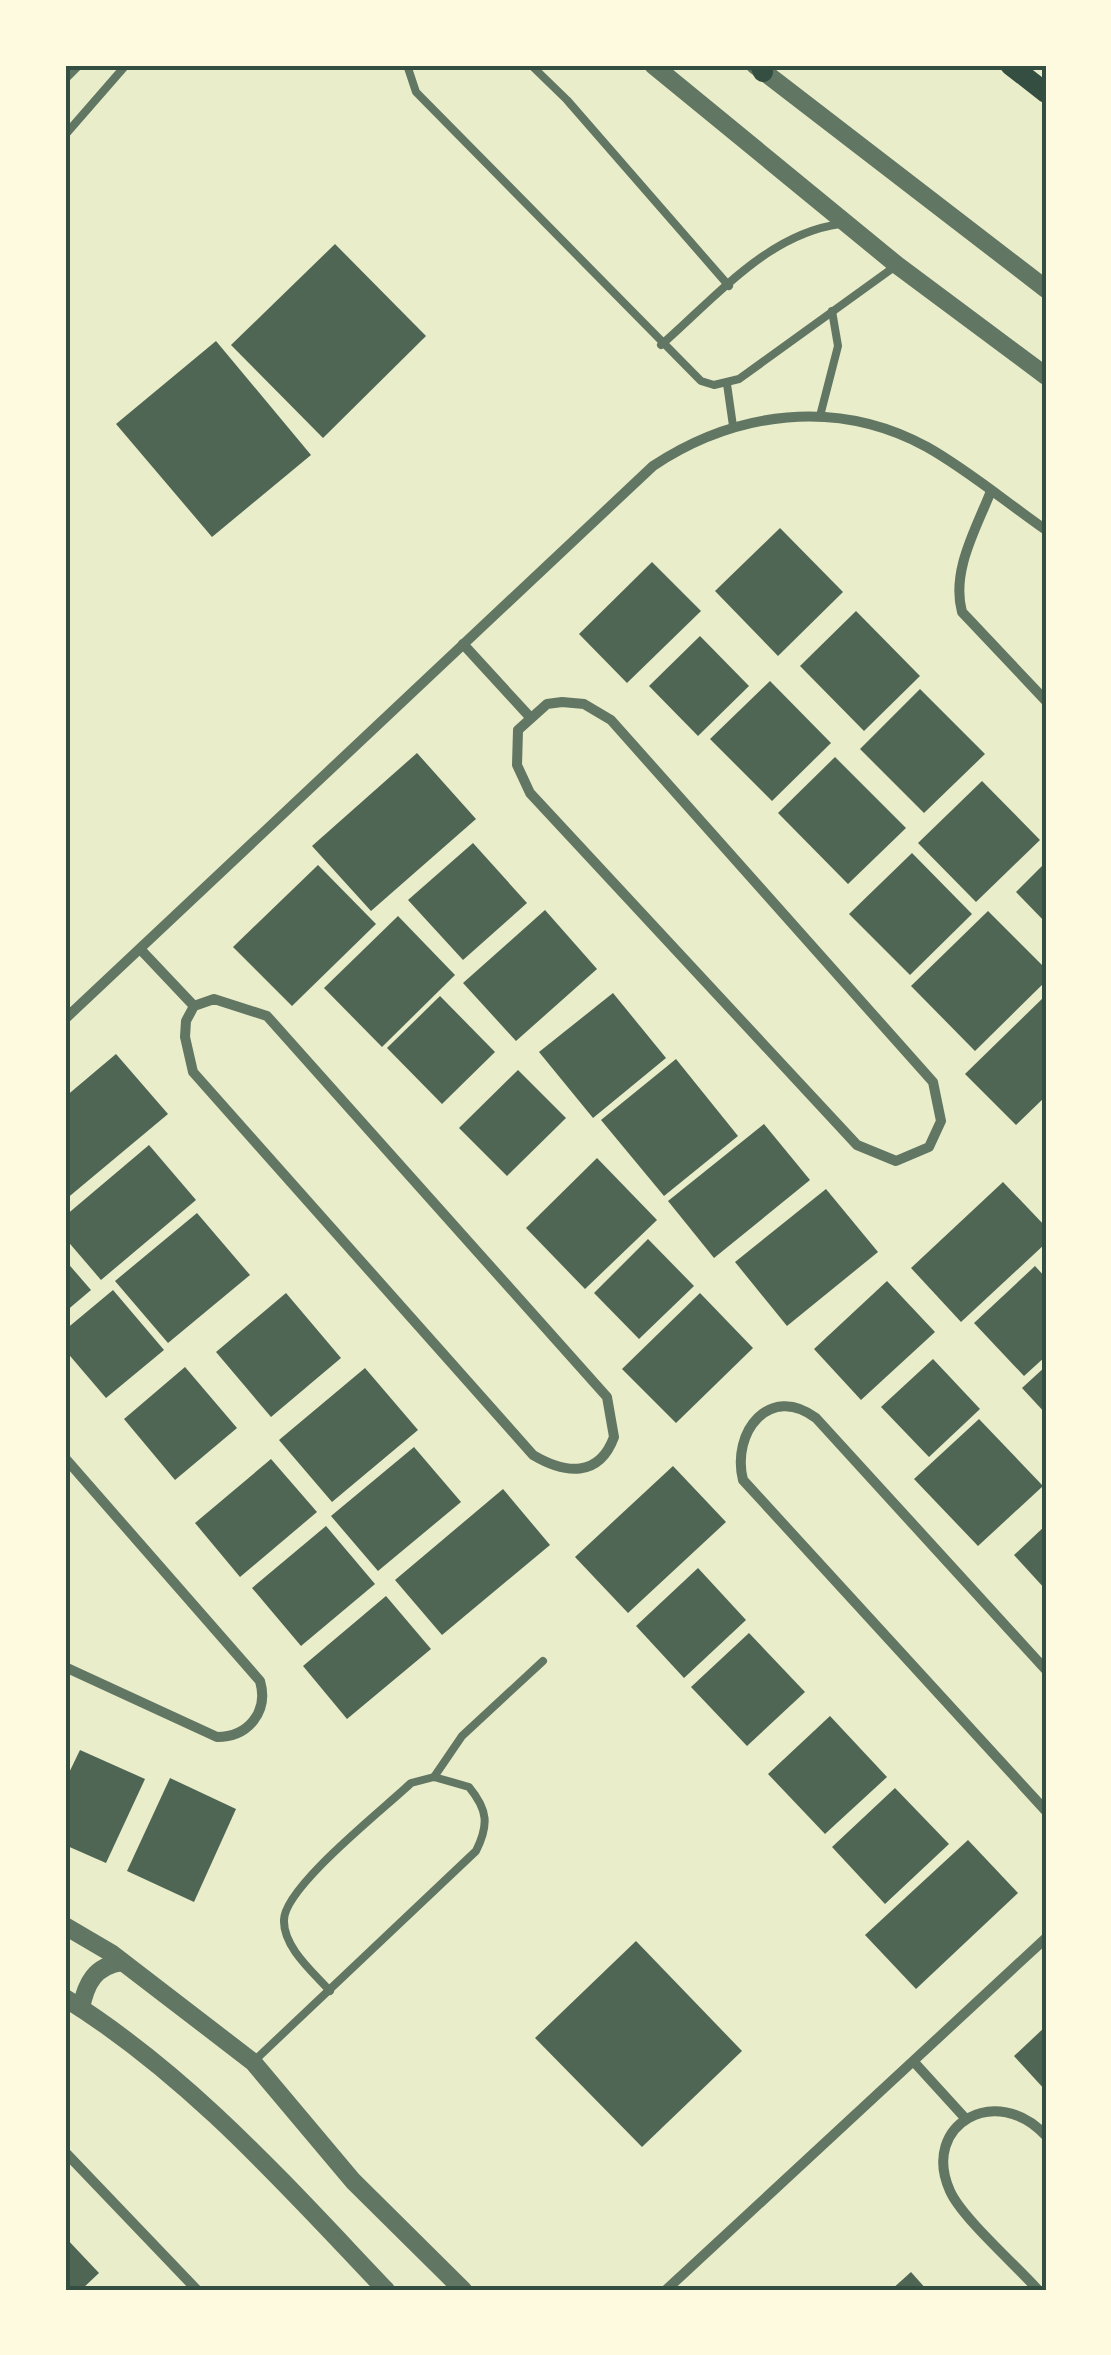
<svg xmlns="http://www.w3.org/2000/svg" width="1111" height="2355" font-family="'Space Grotesk',sans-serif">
<rect width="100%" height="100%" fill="#e9edc9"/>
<!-- building -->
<g fill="#4f6655">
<polygon points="335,244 426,336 323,438 231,345"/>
<polygon points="216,341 311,455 212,537 116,424"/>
<polygon points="780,528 843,592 778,656 715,591"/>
<polygon points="652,562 701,611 627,683 579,634"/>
<polygon points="856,611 920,676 864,731 800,666"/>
<polygon points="700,636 749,686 698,736 649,686"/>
<polygon points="770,681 831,743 772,801 710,739"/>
<polygon points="920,689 985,754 924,813 860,749"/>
<polygon points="417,753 476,819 371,911 312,846"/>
<polygon points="835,757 906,828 848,884 778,813"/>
<polygon points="982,781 1040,840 976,902 918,843"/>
<polygon points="473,843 527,903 463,960 408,900"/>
<polygon points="912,853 972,914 910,975 849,914"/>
<polygon points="1046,862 1046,923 1016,892"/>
<polygon points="318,865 376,924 292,1006 233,947"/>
<polygon points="545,910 597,969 516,1041 463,983"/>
<polygon points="988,911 1046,969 1046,981 975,1051 911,986"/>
<polygon points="398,916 455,975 382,1047 324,988"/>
<polygon points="613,993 666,1058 593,1118 539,1052"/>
<polygon points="1046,995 1046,1096 1016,1125 965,1074"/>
<polygon points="440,996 495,1052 442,1104 387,1048"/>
<polygon points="116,1054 168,1114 65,1200 65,1097"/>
<polygon points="676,1059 738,1136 664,1196 601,1120"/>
<polygon points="518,1070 566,1118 507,1176 459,1128"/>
<polygon points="764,1124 810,1180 714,1258 668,1201"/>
<polygon points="149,1145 196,1200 101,1280 65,1238 65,1216"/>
<polygon points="597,1158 657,1220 585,1289 526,1228"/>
<polygon points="1003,1182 1046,1227 1046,1243 961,1322 911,1268"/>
<polygon points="826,1189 878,1252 787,1326 735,1262"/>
<polygon points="197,1213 250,1275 168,1343 115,1281"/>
<polygon points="648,1239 694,1286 639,1339 594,1293"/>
<polygon points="65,1260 91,1290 65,1312"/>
<polygon points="1035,1266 1046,1278 1046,1356 1024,1376 974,1323"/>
<polygon points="887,1281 935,1332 861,1400 814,1349"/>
<polygon points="113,1290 164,1350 106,1398 65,1350 65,1330"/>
<polygon points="286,1293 341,1358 271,1417 216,1352"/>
<polygon points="700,1293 753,1348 676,1423 622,1369"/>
<polygon points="933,1359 980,1409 929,1457 881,1407"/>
<polygon points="1046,1366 1046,1414 1022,1388"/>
<polygon points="185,1367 237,1428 175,1480 124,1419"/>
<polygon points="365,1368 418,1430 332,1502 279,1440"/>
<polygon points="979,1419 1043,1486 978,1546 914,1479"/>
<polygon points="414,1447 461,1502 378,1571 331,1516"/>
<polygon points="271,1459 317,1512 240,1577 195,1523"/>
<polygon points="673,1466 726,1522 628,1613 575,1557"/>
<polygon points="503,1489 550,1545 442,1635 395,1580"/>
<polygon points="1046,1525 1046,1590 1014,1555"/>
<polygon points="326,1526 375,1584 301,1646 252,1588"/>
<polygon points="698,1568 746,1620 684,1678 636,1626"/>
<polygon points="386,1596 431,1649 347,1719 303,1666"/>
<polygon points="749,1633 805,1692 747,1746 691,1687"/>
<polygon points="830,1716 887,1777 825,1834 768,1774"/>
<polygon points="80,1750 145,1779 106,1863 65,1845 65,1781"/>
<polygon points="170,1778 236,1809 194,1902 127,1871"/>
<polygon points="895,1788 949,1844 885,1904 832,1847"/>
<polygon points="968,1840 1018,1893 916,1989 865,1935"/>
<polygon points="636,1941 742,2051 642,2147 535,2038"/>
<polygon points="1046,2026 1046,2091 1014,2056"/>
<polygon points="65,2237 99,2273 81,2290 65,2290"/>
<polygon points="911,2272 927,2290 891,2290"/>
</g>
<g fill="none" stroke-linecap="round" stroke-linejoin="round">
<!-- service -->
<g stroke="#617663" stroke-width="8">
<polyline points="407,65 416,92 701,381 714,385 739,379 897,265"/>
<polyline points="531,65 567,100 729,286"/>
<polyline points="65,135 126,65"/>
<path d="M661,345C714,299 767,234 840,224"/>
<polyline points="727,384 733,426"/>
<polyline points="820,416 838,346 832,311"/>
<polyline points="434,1777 462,1736 543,1661"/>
<path d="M253,2062L476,1851C489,1825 488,1810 469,1787L434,1777L411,1783C385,1808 284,1887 284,1920C283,1947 313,1972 330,1991"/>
</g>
<!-- minor -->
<g stroke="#617663" stroke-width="10">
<polyline points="65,78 78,65"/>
<path d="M991,491C976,529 951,571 962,612L1046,701"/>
<polyline points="463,644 529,716"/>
<polygon points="562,702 584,704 611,720 933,1082 941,1121 929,1147 896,1161 857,1145 530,793 517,765 518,730 547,704"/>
<polyline points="142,951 194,1006"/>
<path d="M214,999L267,1016L607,1397L614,1437C599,1478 565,1474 533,1455L193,1072L185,1037L186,1021L194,1006Z"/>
<path d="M65,1019L653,466C736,411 837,398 927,447C968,470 1007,503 1046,530"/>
<path d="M65,1458L260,1681C269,1712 248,1737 217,1737L65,1667"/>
<path d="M1046,1670L816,1418C770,1383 731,1432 743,1480L1046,1811"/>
<polyline points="914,2062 965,2118"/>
<polyline points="65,2152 197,2290"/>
<polyline points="666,2290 1046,1938"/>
<path d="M1038,2290C1017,2266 962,2218 950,2191C920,2124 997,2082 1046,2136"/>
</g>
<!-- tertiary -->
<g stroke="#617663" stroke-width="18">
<polyline points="653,65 897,265 1046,376"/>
<polyline points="755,65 1046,289"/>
<polyline points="65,1926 111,1953 253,2062 353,2181 463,2290"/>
<path d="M65,1998C190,2076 285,2184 386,2290"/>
<path d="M81,2008C86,1983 95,1966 122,1962"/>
</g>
<!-- secondary -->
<g stroke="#344e41" stroke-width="20">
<polyline points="760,65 763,72"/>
<polyline points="1010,65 1046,93"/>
</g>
</g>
<!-- border -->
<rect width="1111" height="2355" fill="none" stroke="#fefae0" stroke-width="135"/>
<rect x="68" y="68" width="976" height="2220" fill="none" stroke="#344e41" stroke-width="4"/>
</svg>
